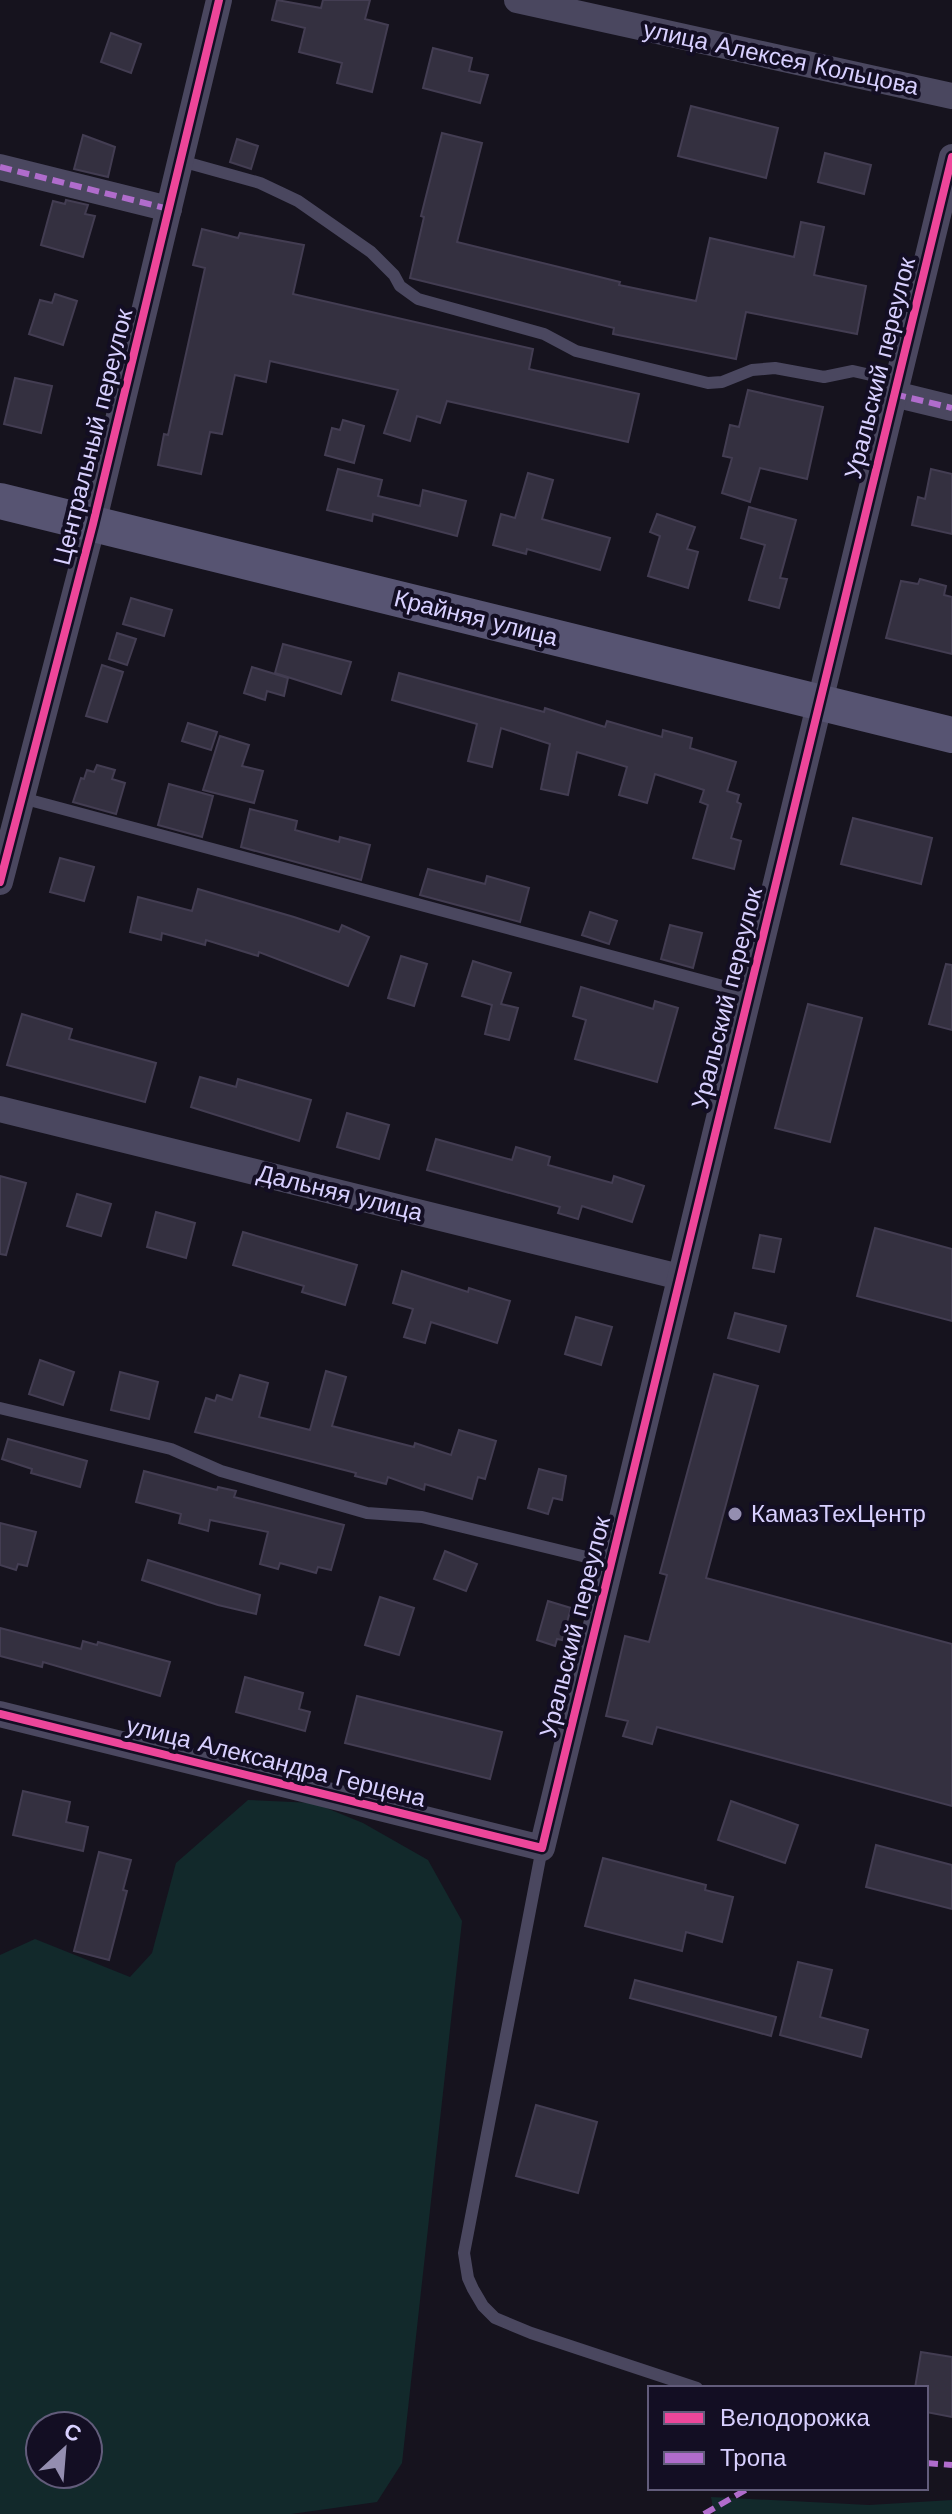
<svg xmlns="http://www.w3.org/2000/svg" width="952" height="2514" font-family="'Work Sans',sans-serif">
<rect width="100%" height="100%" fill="#16131e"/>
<!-- green -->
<g fill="#12292b" fill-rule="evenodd">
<path d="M248,1800L314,1803L363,1823L428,1860L462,1921L402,2463L377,2502L291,2514H0V1955L35,1939L130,1977L152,1953L176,1863ZM40,2426H88V2474H40Z"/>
<polygon points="711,2497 869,2505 952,2500 952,2514 714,2514"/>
</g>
<!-- building -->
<g fill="#343040" stroke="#433d52" stroke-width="2">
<polygon points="277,0 321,8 323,0 370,0 365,19 388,25 372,92 337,83 342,63 299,52 305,28 272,20"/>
<polygon points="111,33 141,44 131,73 101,62"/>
<polygon points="433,48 472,58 469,71 488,75 480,103 423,88"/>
<polygon points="691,106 778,128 766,178 678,156"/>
<polygon points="442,133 482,143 457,242 620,282 619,285 696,301 710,238 794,257 801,222 824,227 814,275 866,286 857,334 746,312 736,359 613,334 614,328 410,278 424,217 421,216"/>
<polygon points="83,135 115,147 108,177 74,169"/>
<polygon points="237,139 258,146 251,169 230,162"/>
<polygon points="825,153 871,165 864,194 818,182"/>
<polygon points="66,200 88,205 85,214 95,216 83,257 41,245 53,201 65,204"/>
<polygon points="202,229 238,238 240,233 304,245 293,294 533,349 529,369 639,394 628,442 447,401 440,423 417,416 410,441 384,433 398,390 270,361 266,382 235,375 222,434 210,432 201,474 158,465 164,434 168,435 205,268 193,265"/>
<polygon points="55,294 77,301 63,345 29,334 40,300 52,303"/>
<polygon points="15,378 52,386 41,433 4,424"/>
<polygon points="748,390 823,407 807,479 760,468 750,502 722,493 732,458 723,456 730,425 739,427"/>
<polygon points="343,420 364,426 354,463 325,455 332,428 340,430"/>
<polygon points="338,469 382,480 378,496 420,506 423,490 466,501 457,536 373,514 372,521 327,510"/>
<polygon points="931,469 952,474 952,534 912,525 918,497 925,499"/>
<polygon points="528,473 553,480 542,519 610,538 600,570 527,549 526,554 493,545 501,514 515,518"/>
<polygon points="749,507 796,520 780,578 787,579 779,608 749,600 765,545 741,538"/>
<polygon points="657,514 695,527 687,549 698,552 688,588 648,576 660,536 650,532"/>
<polygon points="920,579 946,586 944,595 952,597 952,654 886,638 901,581 918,584"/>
<polygon points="131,598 172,610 164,636 123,624"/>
<polygon points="117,633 136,639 127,665 109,659"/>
<polygon points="283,644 351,662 341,694 275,673"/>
<polygon points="102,665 123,672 107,722 86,716"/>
<polygon points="252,667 288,678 284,696 267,691 265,700 244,693"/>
<polygon points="399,673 544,712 545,708 605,727 607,721 662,737 663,730 692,738 690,748 736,762 727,791 739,795 737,802 741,804 731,838 741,841 734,869 693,858 708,805 700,802 704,790 655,774 647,803 619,795 627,767 577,752 568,795 541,789 550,744 501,728 492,767 468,761 477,724 392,700"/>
<polygon points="188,723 217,732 211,750 182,741"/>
<polygon points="220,736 249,745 242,766 263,771 254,803 203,790"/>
<polygon points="97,765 115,770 112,779 125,783 116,814 73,802 81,778 84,779 87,770 94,772"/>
<polygon points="169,784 213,796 202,837 158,825"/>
<polygon points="250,809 297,821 295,830 339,842 340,837 370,845 361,880 241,847"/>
<polygon points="853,818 932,838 921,884 841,864"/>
<polygon points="60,858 94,867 84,901 50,892"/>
<polygon points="428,869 485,884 487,876 529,888 520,922 420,895"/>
<polygon points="198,889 294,917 339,932 342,925 369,937 348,986 259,952 258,956 206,940 205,945 162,933 161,940 130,932 138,897 192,911"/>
<polygon points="590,912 617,921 609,944 582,935"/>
<polygon points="670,925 702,933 693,968 661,959"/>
<polygon points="401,956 427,964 414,1006 388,998"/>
<polygon points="473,961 511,973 501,1004 518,1008 509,1040 485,1034 492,1005 462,996"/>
<polygon points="946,964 952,965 952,1030 929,1024"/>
<polygon points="581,987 653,1009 655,1001 678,1008 657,1082 575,1059 586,1020 573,1016"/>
<polygon points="808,1004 862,1018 830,1142 775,1128"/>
<polygon points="22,1014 72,1029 69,1039 156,1063 145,1102 7,1065"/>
<polygon points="200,1077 236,1087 238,1079 311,1100 299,1141 191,1107"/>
<polygon points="347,1113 389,1125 379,1159 337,1147"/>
<polygon points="436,1139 512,1160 516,1147 550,1157 548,1165 612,1183 614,1176 644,1186 632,1222 582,1206 578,1219 558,1213 560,1207 427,1170"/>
<polygon points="0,1176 26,1183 6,1255 0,1254"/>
<polygon points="77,1194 111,1204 101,1236 67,1226"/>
<polygon points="156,1212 195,1223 186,1258 147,1247"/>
<polygon points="875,1228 952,1249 952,1321 857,1296"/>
<polygon points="243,1232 357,1265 345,1305 302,1292 304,1286 233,1265"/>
<polygon points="760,1235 781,1239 774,1272 753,1268"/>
<polygon points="402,1271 468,1292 469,1288 510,1301 497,1343 431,1322 425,1343 404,1337 413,1309 393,1303"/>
<polygon points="735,1313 786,1326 779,1352 728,1338"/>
<polygon points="576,1317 612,1327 601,1365 565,1354"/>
<polygon points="40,1360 74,1372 63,1405 29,1394"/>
<polygon points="326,1371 346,1377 332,1426 414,1447 415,1443 451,1455 459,1430 496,1441 485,1479 478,1477 472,1499 425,1484 424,1490 388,1477 386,1484 355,1476 356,1473 195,1432 206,1398 215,1401 217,1395 232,1400 240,1375 268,1383 259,1417 310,1430"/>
<polygon points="120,1372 158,1382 149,1419 111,1410"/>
<polygon points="714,1374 758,1386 706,1578 952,1644 952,1806 657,1727 652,1744 623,1736 628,1721 606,1716 625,1636 649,1642 667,1575 660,1573"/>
<polygon points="8,1439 87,1461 80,1487 31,1473 32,1469 2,1459"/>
<polygon points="539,1469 566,1476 562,1500 553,1498 548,1514 528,1508"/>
<polygon points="144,1471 217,1490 218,1487 236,1491 234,1497 344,1525 331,1570 318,1567 316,1573 280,1563 278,1569 260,1564 268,1532 210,1520 208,1531 179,1523 181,1514 136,1502"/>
<polygon points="0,1523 36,1532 27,1566 18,1564 16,1570 0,1565"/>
<polygon points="445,1551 477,1564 466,1591 434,1579"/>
<polygon points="148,1560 260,1595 256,1614 218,1605 142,1580"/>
<polygon points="380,1597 414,1608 399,1655 365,1645"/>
<polygon points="548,1601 571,1608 562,1640 557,1639 555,1646 537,1640"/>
<polygon points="0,1628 81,1649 83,1641 97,1645 98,1642 170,1662 160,1696 43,1662 42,1667 0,1656"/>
<polygon points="245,1677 303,1693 299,1709 310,1712 305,1731 236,1712"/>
<polygon points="357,1696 502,1732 490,1779 345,1743"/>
<polygon points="23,1791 70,1802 66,1822 88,1827 83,1851 13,1835"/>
<polygon points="731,1801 798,1825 785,1863 718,1840"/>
<polygon points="876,1845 952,1865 952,1909 866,1887"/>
<polygon points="99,1852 131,1860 123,1890 127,1891 109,1960 74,1951"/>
<polygon points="603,1858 706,1885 705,1890 733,1897 722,1942 686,1932 682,1951 585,1926"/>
<polygon points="798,1962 832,1970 820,2017 868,2030 861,2057 780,2035"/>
<polygon points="635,1980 776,2017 771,2036 630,1998"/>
<polygon points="536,2105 597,2122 578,2193 516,2176"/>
<polygon points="921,2352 952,2357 952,2417 926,2412 926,2388 915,2388"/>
</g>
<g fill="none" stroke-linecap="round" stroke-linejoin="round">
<!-- lane -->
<g stroke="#4a475f" stroke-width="12">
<polyline points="181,161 260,183 298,201 371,252 394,275 400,286 418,299 544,334 576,351 708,383 722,382 752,370 775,368 824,377 853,371 897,381"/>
<polyline points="22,798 749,993"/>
<polyline points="0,1408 171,1449 221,1471 367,1513 422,1517 611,1563"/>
<polyline points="542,1848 464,2253 468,2278 473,2289 483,2306 495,2318 531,2333 697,2388"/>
</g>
<!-- street -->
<g stroke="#4a475f" stroke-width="26">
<polyline points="517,0 952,96"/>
<polyline points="0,167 169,209"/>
<polyline points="894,394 952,408"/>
<polyline points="0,882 93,524 219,0"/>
<polyline points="0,1109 680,1277"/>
<polyline points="0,1714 542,1848 952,157"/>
</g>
<!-- secondary -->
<polyline stroke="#575472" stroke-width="36" points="0,501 952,735"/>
<!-- quiet -->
<g stroke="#b06ccc" stroke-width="6" stroke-dasharray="12 6" stroke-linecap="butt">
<polyline points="0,167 169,209"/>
<polyline points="894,394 952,408"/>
<polyline points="926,2463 952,2465"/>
<polyline points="704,2514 749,2488"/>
</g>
<!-- cycleway casing -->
<g stroke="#130e23" stroke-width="13">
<g id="cycleway">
<polyline points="0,882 93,524 219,0"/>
<polyline points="0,1714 542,1848 952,157"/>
</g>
</g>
<!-- cycleway -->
<use href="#cycleway" stroke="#ed469a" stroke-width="8"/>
</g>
<!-- markers -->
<circle fill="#948eb0" stroke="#130e23" stroke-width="3" cx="735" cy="1514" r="8"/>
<g text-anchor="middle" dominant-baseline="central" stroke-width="8" stroke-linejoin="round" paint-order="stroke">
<!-- street labels -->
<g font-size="24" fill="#d8d0ff" stroke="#130e23">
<text transform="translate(781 58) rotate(12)">улица Алексея Кольцова</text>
<text transform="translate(880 368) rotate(-76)">Уральский переулок</text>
<text transform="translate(93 437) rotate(-76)">Центральный переулок</text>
<text transform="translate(476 618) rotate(14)">Крайняя улица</text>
<text transform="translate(727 998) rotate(-76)">Уральский переулок</text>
<text transform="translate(340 1193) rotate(14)">Дальняя улица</text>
<text transform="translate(575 1627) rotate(-76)">Уральский переулок</text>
<text transform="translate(276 1762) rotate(14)">улица Александра Герцена</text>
</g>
<!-- poi labels -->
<g font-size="24" fill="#d8d0ff" stroke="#130e23" text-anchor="start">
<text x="751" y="1514">КамазТехЦентр</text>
</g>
</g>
<!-- legend -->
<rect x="648" y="2386" width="280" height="104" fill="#130e23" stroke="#625c7b" stroke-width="2"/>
<rect x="664" y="2412" width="40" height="12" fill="#ed469a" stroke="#625c7b" stroke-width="2"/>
<text x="720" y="2426" font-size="24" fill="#d8d0ff">Велодорожка</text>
<rect x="664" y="2452" width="40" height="12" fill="#b06ccc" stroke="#625c7b" stroke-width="2"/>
<text x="720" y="2466" font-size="24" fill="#d8d0ff">Тропа</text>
<!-- north arrow -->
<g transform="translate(64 2450) rotate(26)"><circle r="38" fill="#130e23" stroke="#625c7b" stroke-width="2"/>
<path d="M0-6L14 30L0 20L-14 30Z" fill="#948eb0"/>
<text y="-12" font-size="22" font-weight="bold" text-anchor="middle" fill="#d8d0ff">С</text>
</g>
</svg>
